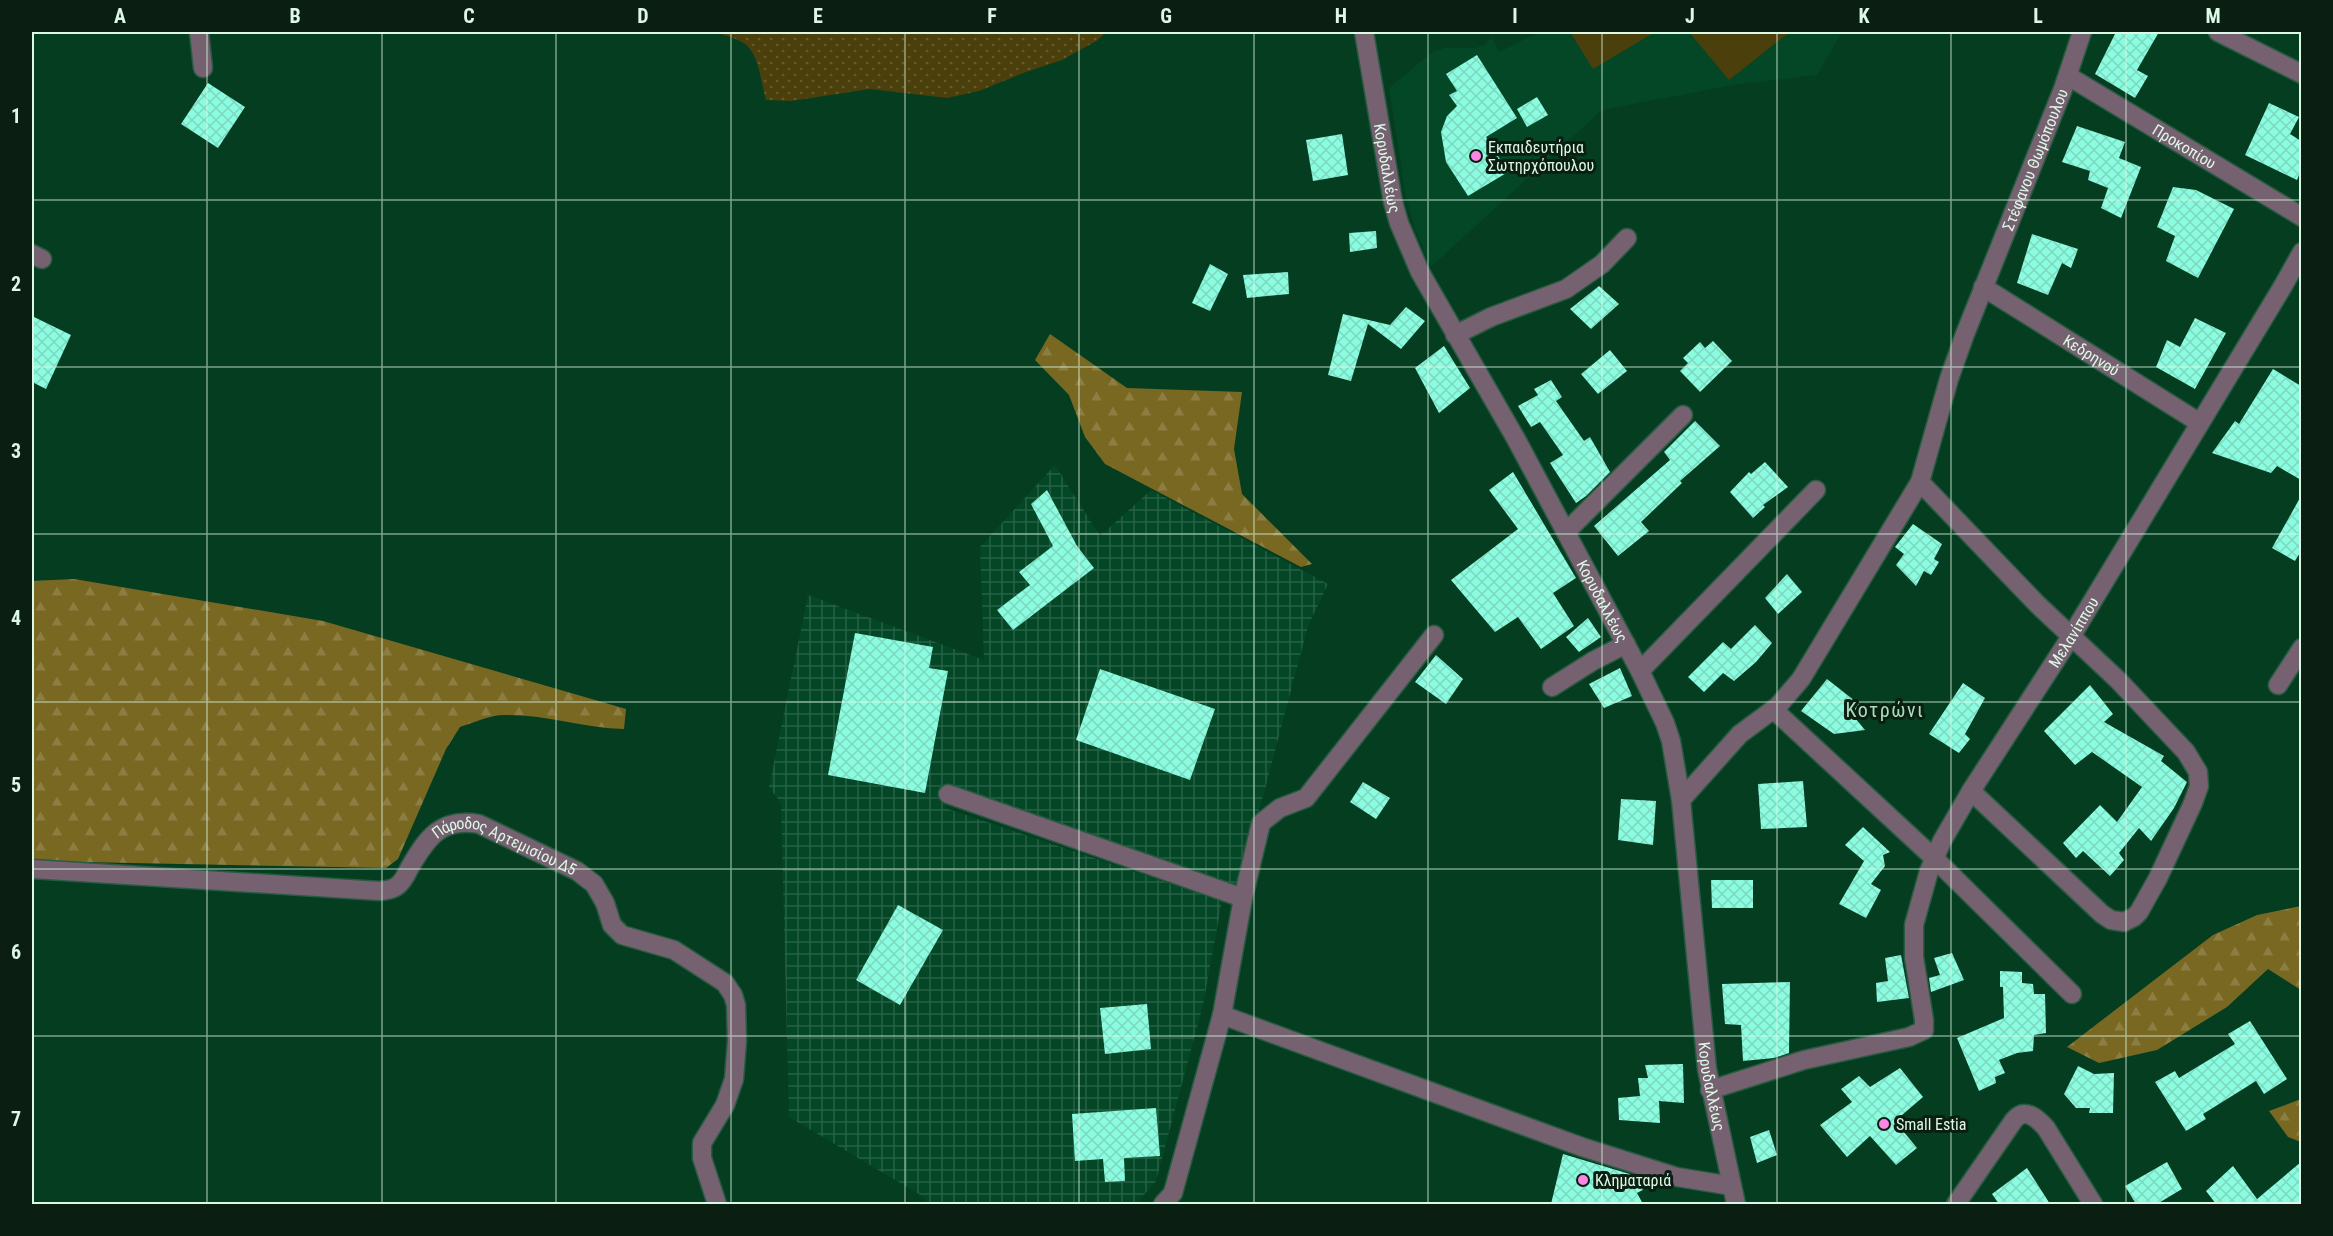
<svg xmlns="http://www.w3.org/2000/svg" width="2333" height="1236" font-family="'Roboto Condensed',sans-serif">
<defs>
<pattern id="industrial-grid" width="8" height="8" patternUnits="userSpaceOnUse" patternTransform="scale(1.5)"><rect width="8" height="8" fill="#034726"/><path d="M0 4h8M4 0v8" fill="none" stroke="#276246"/></pattern>
<pattern id="grass-dots" width="8" height="8" patternUnits="userSpaceOnUse" patternTransform="scale(1.5)"><rect width="8" height="8" fill="#4b3f0b"/><path d="M2 2h.1M6 6h.1" fill="none" stroke="#645c2f" stroke-width="1.8" stroke-linecap="round"/></pattern>
<pattern id="forest-firs" width="22" height="20" patternUnits="userSpaceOnUse" patternTransform="scale(1.5)"><rect width="22" height="20" fill="#796822"/><path d="M5 1l3.5 6h-7zM16 11l3.5 6h-7z" fill="#8c7e42"/></pattern>
<pattern id="building-cross-hatch" width="8" height="8" patternUnits="userSpaceOnUse" patternTransform="scale(1.5)"><rect width="8" height="8" fill="#8bfcdf"/><path d="M0 0l8 8M0 8l8-8" fill="none" stroke="#7dd8c0"/></pattern>
</defs>
<rect width="100%" height="100%" fill="#053d21"/>
<!-- built -->
<polygon fill="#034726" points="1539,32 1842,32 1817,75 1734,85 1602,110 1431,267 1415,229 1406,197 1389,88 1431,53 1444,48 1475,48 1485,45 1491,37 1499,52"/>
<!-- industrial -->
<polygon fill="url(#industrial-grid)" points="1055,465 1100,536 1151,490 1328,584 1308,626 1262,800 1236,885 951,786 945,808 1222,901 1203,1005 1156,1181 1136,1204 928,1204 924,1197 789,1117 781,803 769,787 808,595 984,660 980,547"/>
<!-- grass -->
<path fill="url(#grass-dots)" d="M714,32H1106L1098,40L1062,60L1026,72L979,91L947,98L870,89L791,101L766,100C761,82 759,51 742,42C733,37 723,35 714,32Z"/>
<!-- forest -->
<g fill="url(#forest-firs)">
<polygon points="1050,334 1127,388 1242,392 1234,449 1242,494 1312,564 1301,567 1105,464 1085,437 1069,395 1035,360"/>
<path d="M74,579L323,621L626,709L624,729C584,728 545,714 504,715C490,715 473,723 460,727L446,749L398,859L386,868L32,861V581Z"/>
<polygon points="2301,906 2301,990 2268,969 2227,1007 2157,1050 2099,1063 2067,1047 2213,935 2257,915"/>
<polygon points="2301,1099 2301,1142 2288,1137 2269,1111"/>
</g>
<!-- garden -->
<g fill="#4b3f0b">
<polygon points="1570,32 1655,32 1593,69"/>
<polygon points="1689,32 1790,32 1729,80"/>
</g>
<!-- building -->
<g fill="url(#building-cross-hatch)">
<polygon points="2116,32 2159,32 2137,70 2148,76 2135,98 2095,74"/>
<polygon points="1477,55 1517,118 1486,137 1508,172 1468,196 1446,162 1441,132 1447,116 1457,106 1449,95 1457,91 1446,74"/>
<polygon points="208,83 245,107 218,148 181,124"/>
<polygon points="1537,97 1548,115 1527,127 1517,109"/>
<polygon points="2269,103 2299,117 2290,134 2301,141 2301,170 2297,180 2245,155"/>
<polygon points="2077,126 2125,142 2119,158 2141,167 2121,218 2101,208 2108,188 2088,180 2090,171 2062,162"/>
<polygon points="1342,134 1348,175 1313,181 1306,140"/>
<polygon points="2173,187 2196,190 2234,209 2198,278 2166,261 2175,236 2157,227"/>
<polygon points="1376,231 1377,248 1350,252 1349,233"/>
<polygon points="2032,234 2078,249 2071,268 2062,263 2048,295 2017,283"/>
<polygon points="1210,264 1228,274 1210,311 1192,303"/>
<polygon points="1288,272 1289,294 1247,298 1243,275"/>
<polygon points="1599,286 1619,304 1591,329 1570,309"/>
<polygon points="1406,307 1425,321 1401,349 1368,324 1351,381 1328,375 1343,314 1390,325"/>
<polygon points="32,316 71,335 46,389 32,382"/>
<polygon points="2195,318 2226,333 2195,389 2156,367 2167,340 2180,347"/>
<polygon points="1713,341 1732,361 1700,392 1680,371 1688,363 1683,358 1700,342 1705,348"/>
<polygon points="1444,346 1470,388 1439,413 1415,368"/>
<polygon points="1610,350 1627,371 1598,394 1581,374"/>
<polygon points="2273,369 2301,386 2301,480 2277,466 2271,473 2212,453 2235,421 2239,424"/>
<polygon points="1551,380 1562,397 1556,401 1584,441 1590,437 1610,472 1586,496 1576,503 1550,463 1563,455 1540,422 1531,427 1518,406 1538,395 1534,389"/>
<polygon points="1695,421 1720,446 1680,481 1682,483 1641,522 1649,531 1618,556 1594,526 1670,460 1664,452"/>
<polygon points="1765,462 1788,487 1763,505 1765,507 1753,518 1730,492 1749,472 1751,474"/>
<polygon points="1513,472 1576,578 1553,593 1574,626 1541,649 1518,617 1495,632 1451,580 1518,529 1489,490"/>
<polygon points="1047,490 1077,546 1094,568 1013,630 997,610 1030,585 1019,572 1053,546 1031,504"/>
<polygon points="2301,496 2301,551 2295,561 2272,548"/>
<polygon points="1913,524 1942,544 1934,559 1939,562 1931,575 1924,571 1916,586 1896,565 1904,554 1895,547"/>
<polygon points="1787,574 1802,592 1778,614 1765,598"/>
<polygon points="1588,618 1601,637 1579,652 1566,637"/>
<polygon points="1755,625 1772,643 1756,662 1734,681 1723,673 1704,692 1688,677 1723,642 1731,649"/>
<polygon points="855,633 933,647 929,668 948,671 925,793 828,775"/>
<polygon points="1436,655 1463,679 1446,704 1415,682"/>
<polygon points="1620,668 1632,696 1604,708 1589,684"/>
<polygon points="1100,669 1215,709 1190,780 1076,740"/>
<polygon points="1827,679 1864,708 1855,718 1865,730 1834,734 1801,711"/>
<polygon points="1963,683 1985,698 1965,734 1970,739 1959,753 1929,734"/>
<polygon points="2090,685 2113,714 2104,722 2164,756 2161,761 2187,782 2174,808 2151,841 2139,828 2119,853 2124,860 2110,876 2083,851 2076,858 2063,843 2100,805 2117,822 2142,787 2092,752 2075,765 2044,731"/>
<polygon points="1803,781 1807,827 1761,829 1758,784"/>
<polygon points="1363,782 1390,798 1376,819 1350,802"/>
<polygon points="1621,799 1656,801 1653,845 1618,840"/>
<polygon points="1863,827 1890,852 1883,855 1885,866 1871,884 1881,890 1866,918 1839,904 1864,861 1845,845"/>
<polygon points="1711,880 1753,880 1753,908 1712,908"/>
<polygon points="898,905 943,930 900,1005 856,980"/>
<polygon points="1952,953 1964,980 1931,992 1929,978 1940,975 1934,958"/>
<polygon points="1901,955 1909,998 1877,1002 1876,983 1888,981 1885,958"/>
<polygon points="2000,971 2022,972 2022,983 2033,984 2034,994 2045,994 2046,1033 2034,1035 2033,1051 2017,1053 1999,1060 2005,1073 1995,1077 1996,1083 1979,1091 1957,1038 2004,1018 2003,987 2000,987"/>
<polygon points="1790,982 1789,1053 1774,1058 1743,1061 1741,1025 1725,1024 1722,984"/>
<polygon points="1147,1004 1151,1049 1105,1054 1100,1008"/>
<polygon points="2250,1021 2287,1079 2264,1094 2256,1081 2203,1114 2206,1119 2186,1131 2155,1082 2175,1071 2179,1078 2235,1044 2228,1034"/>
<polygon points="1683,1064 1684,1103 1659,1101 1660,1123 1619,1120 1618,1098 1640,1096 1638,1078 1648,1078 1645,1065"/>
<polygon points="2078,1066 2094,1074 2114,1073 2113,1113 2089,1113 2090,1108 2076,1108 2064,1094"/>
<polygon points="1900,1068 1923,1097 1895,1121 1917,1148 1896,1165 1870,1136 1847,1157 1820,1125 1852,1102 1841,1089 1859,1076 1870,1087"/>
<polygon points="1156,1108 1160,1156 1124,1158 1125,1181 1105,1182 1103,1159 1075,1161 1072,1114"/>
<polygon points="1769,1130 1777,1155 1757,1163 1750,1137"/>
<polygon points="1563,1154 1633,1175 1643,1190 1637,1193 1643,1204 1551,1204"/>
<polygon points="2167,1162 2182,1189 2157,1204 2136,1204 2125,1186"/>
<polygon points="2301,1162 2301,1204 2216,1204 2206,1191 2233,1166 2257,1199"/>
<polygon points="2027,1168 2050,1204 1999,1204 1992,1194"/>
</g>
<g fill="none" stroke-linecap="round" stroke-linejoin="round">
<!-- street casing -->
<g stroke="#285b41" stroke-width="21">
<g id="street">
<polyline points="199,32 203,68"/>
<path id="s1" d="M1364,32L1393,202L1399,223L1420,272L1516,439L1640,671L1665,723L1671,741L1681,800L1707,1069L1736,1204"/>
<polyline points="2218,32 2302,74"/>
<path id="s2" d="M2068,76L2302,217"/>
<polyline points="32,254 42,259"/>
<path id="s3" d="M1983,287L2200,423"/>
<polyline points="1455,335 1491,317 1566,289 1602,264 1627,238"/>
<polyline points="1920,482 2037,604 2118,680 2186,752 2198,772 2199,786 2193,803 2158,878 2139,912 2134,917 2124,922 2111,920 2102,914 1971,791"/>
<polyline points="1566,532 1683,415"/>
<polyline points="1640,671 1816,490"/>
<polyline points="2278,685 2302,648"/>
<polyline points="1552,687 1593,661 1626,644"/>
<polyline points="1774,710 1934,858 2072,994"/>
<polyline points="948,794 1243,898"/>
<path id="s4" d="M1681,800L1740,734L1778,706L1801,679L1920,482L1949,379L1965,334L2063,89L2082,32"/>
<path id="s5" d="M32,869L380,891C386,890 392,890 397,886C403,882 407,873 410,867C427,838 441,817 479,824L577,871L594,884L605,903L612,925L622,935L674,950L725,983L733,995L736,1005L737,1041L734,1079L725,1105L702,1143V1158L717,1204"/>
<polyline points="1222,1015 1582,1147 1677,1177 1732,1186"/>
<path id="s6" d="M1710,1090L1804,1060L1909,1037L1924,1030V1020L1914,957V925L1929,871L1942,841L1971,791L2072,635L2283,286L2302,252"/>
<polyline points="1163,1204 1173,1193 1222,1015 1243,898 1261,823 1280,808 1306,798 1434,635"/>
<path d="M1956,1204L2014,1120C2025,1107 2037,1118 2046,1128L2093,1204"/>
</g>
</g>
<!-- street -->
<use href="#street" stroke="#756170" stroke-width="18"/>
</g>
<!-- grid -->
<path fill="none" stroke="#def8e6" stroke-width="1.5" stroke-opacity="0.55" d="M207,32V1204M382,32V1204M556,32V1204M731,32V1204M905,32V1204M1079,32V1204M1254,32V1204M1428,32V1204M1602,32V1204M1777,32V1204M1951,32V1204M2126,32V1204M32,200H2302M32,367H2302M32,534H2302M32,702H2302M32,869H2302M32,1036H2302"/>
<!-- markers -->
<g fill="#fb86e4" stroke="#0a1f12" stroke-width="2">
<circle cx="1476" cy="156" r="6"/>
<circle cx="1884" cy="1124" r="6"/>
<circle cx="1583" cy="1180" r="6"/>
</g>
<g text-anchor="middle" dominant-baseline="central" stroke-width="6" stroke-linejoin="round" paint-order="stroke">
<!-- poi labels -->
<g font-size="16" fill="#def8e6" stroke="#0a1f12" text-anchor="start">
<text x="1488" y="147">Εκπαιδευτήρια<tspan x="1488" dy="18">Σωτηρχόπουλου</tspan></text>
<text x="1896" y="1124">Small Estia</text>
<text x="1595" y="1180">Κληματαριά</text>
</g>
<!-- street labels -->
<g font-size="16" fill="#def8e6" stroke="#0a1f12">
<text stroke="none"><textPath href="#s2" startOffset="136">Προκοπίου</textPath></text>
<text stroke="none"><textPath href="#s4" startOffset="744">Στέφανου Θωμόπουλου</textPath></text>
<text stroke="none"><textPath href="#s1" startOffset="138">Κορυδαλλέως</textPath></text>
<text stroke="none"><textPath href="#s3" startOffset="128">Κεδρηνού</textPath></text>
<text stroke="none"><textPath href="#s1" startOffset="624">Κορυδαλλέως</textPath></text>
<text stroke="none"><textPath href="#s6" startOffset="664">Μελανίππου</textPath></text>
<text stroke="none"><textPath href="#s5" startOffset="508">Πάροδος Αρτεμισίου Δ5</textPath></text>
<text stroke="none"><textPath href="#s1" startOffset="1128">Κορυδαλλέως</textPath></text>
</g>
<!-- quarter labels -->
<g font-size="20" letter-spacing="1.5" fill="#a8deba" stroke="#0a1f12">
<text x="1885" y="710">Κοτρώνι</text>
</g>
</g>
<!-- border -->
<rect width="2333" height="1236" fill="none" stroke="#0a1f12" stroke-width="66"/>
<rect x="33" y="33" width="2267" height="1170" fill="none" stroke="#def8e6" stroke-width="2"/>
<g font-size="20" text-anchor="middle" font-weight="bold" fill="#def8e6">
<text x="120" y="23">A</text>
<text x="295" y="23">B</text>
<text x="469" y="23">C</text>
<text x="643" y="23">D</text>
<text x="818" y="23">E</text>
<text x="992" y="23">F</text>
<text x="1166" y="23">G</text>
<text x="1341" y="23">H</text>
<text x="1515" y="23">I</text>
<text x="1690" y="23">J</text>
<text x="1864" y="23">K</text>
<text x="2038" y="23">L</text>
<text x="2213" y="23">M</text>
<text x="16" y="123">1</text>
<text x="16" y="291">2</text>
<text x="16" y="458">3</text>
<text x="16" y="625">4</text>
<text x="16" y="792">5</text>
<text x="16" y="959">6</text>
<text x="16" y="1126">7</text>
</g>
</svg>
